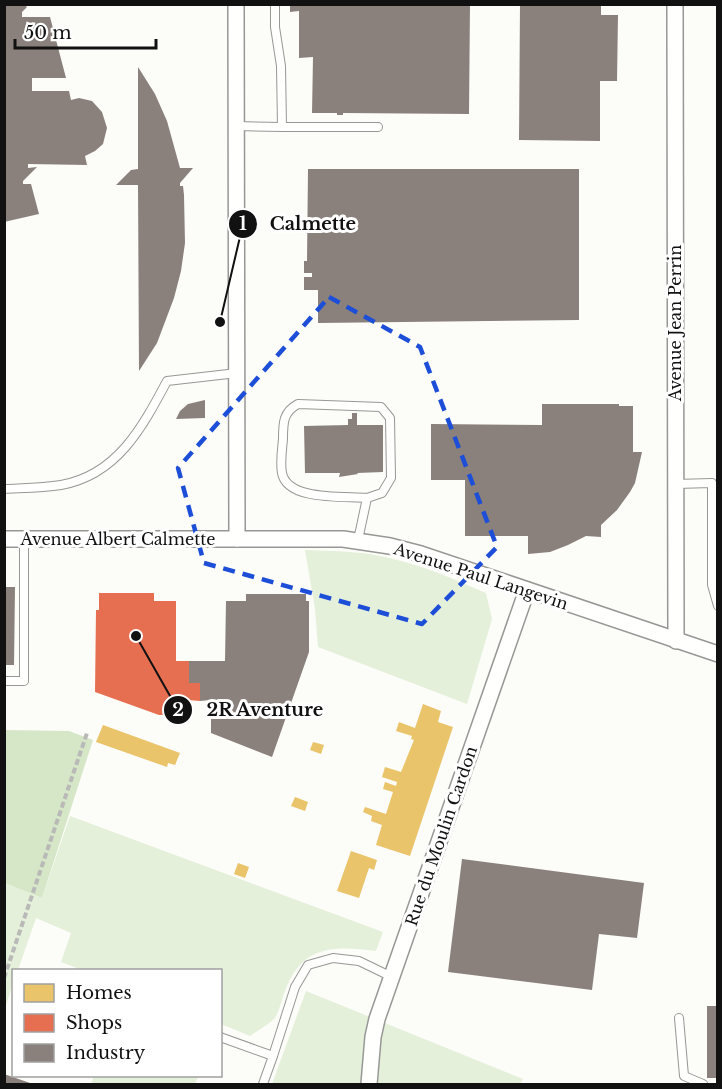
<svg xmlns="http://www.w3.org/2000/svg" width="722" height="1089" font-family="'Libre Baskerville',serif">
<rect width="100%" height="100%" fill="#fcfcf8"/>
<!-- green -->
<g fill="#e5f0da">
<path d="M305,550C330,551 356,551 380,556C417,563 452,578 486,593L492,619L467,704L318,647L315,609Z"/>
<path d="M70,816L383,932L376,951C336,946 305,944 287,986C282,996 280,1013 273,1020C266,1026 257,1031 250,1036L221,1024L220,970H82L61,962L71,933L36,918L18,970H14L13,983L5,1009V883L42,898Z"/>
<polygon points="306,991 523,1079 520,1084 272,1084"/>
<polygon points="94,1076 198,1076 195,1084 91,1084"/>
</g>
<!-- forest -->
<polygon fill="#d6e7c8" points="5,730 69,731 93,740 42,898 5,883"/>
<!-- homes -->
<g fill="#e9c46a">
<polygon points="423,704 441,711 438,722 453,727 410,856 376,845 382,825 371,821 372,816 363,812 365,807 386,814 393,792 383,789 385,782 396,786 397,782 382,777 385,767 401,772 414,740 411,739 412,736 396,731 399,722 415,728"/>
<polygon points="103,725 180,753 175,765 168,763 167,767 96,742"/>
<polygon points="313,742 324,745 321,754 310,750"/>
<polygon points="295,797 308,802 305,811 291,806"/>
<polygon points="351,851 377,860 374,870 369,868 359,898 337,891"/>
<polygon points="238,863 249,867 245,878 234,874"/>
</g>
<!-- shops -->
<polygon fill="#e76f51" points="99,593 154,593 154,601 176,601 176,661 189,661 189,683 200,683 200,701 188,700 188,715 159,715 95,692 96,610 99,610"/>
<!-- industry -->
<g fill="#8a817c">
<polygon points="4,4 24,4 27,7 22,12 22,17 50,17 66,78 32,78 32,91 69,91 71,100 79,98 92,101 102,112 107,128 103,144 95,151 85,156 87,165 28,164 28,168 37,167 23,181 23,184 31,184 39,214 4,222"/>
<polygon points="290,4 470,4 469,114 343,113 343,115 337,115 337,113 312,113 313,57 299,58 299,11 290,12"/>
<polygon points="520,4 601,4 601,15 618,15 617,81 600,81 600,141 519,140"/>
<polygon points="138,67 155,94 167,121 180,168 193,168 180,183 180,186 183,186 184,195 185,243 181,271 174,298 157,343 139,371 138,185 116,185 131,170 138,169"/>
<polygon points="308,169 579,169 579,320 318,323 318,290 304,290 304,277 312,277 312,273 304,273 304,261 307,261"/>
<polygon points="205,400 205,418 176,419 180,411 188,404"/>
<polygon points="542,404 619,404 619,406 633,406 633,452 642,452 635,483 630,492 617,510 601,525 601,537 586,536 568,545 550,552 528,554 528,536 465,536 465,480 431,480 431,424 542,425"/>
<polygon points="352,413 357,413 357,425 383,425 383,472 357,473 358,474 339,477 340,473 305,473 304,426 348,425 348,419 352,419"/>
<polygon points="5,587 15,587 14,665 5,665"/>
<polygon points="246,594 306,594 306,601 309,601 309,652 272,757 211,733 211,700 200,701 200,683 189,683 189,661 225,661 226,601 246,601"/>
<polygon points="462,859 644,883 637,938 599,934 592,990 448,972"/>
<rect x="707" y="1006" width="10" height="72"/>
<polygon points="4,1074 33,1084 4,1084"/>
</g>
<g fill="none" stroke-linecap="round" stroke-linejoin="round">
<!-- service casing -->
<g stroke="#979795" stroke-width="10">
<g id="service">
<polyline points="236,126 282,127 281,66 275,27 275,4"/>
<polyline points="282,127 378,127"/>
<polyline points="676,484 712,483 712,585 718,606"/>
<path d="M4,489C23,488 42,488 61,485C117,475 142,428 167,381L237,373"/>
<path d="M358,540L367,498L382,493L391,478L390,418L381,407L298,404C283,412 283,423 283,439C282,450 280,462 282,473C287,501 344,496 367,498"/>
<polyline points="4,681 24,681 24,539"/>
<polyline points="679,1018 684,1076 703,1084"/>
<polyline points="220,1037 273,1056 263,1084"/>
<polyline points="273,1056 295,987 308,965 333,958 359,961 392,977"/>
</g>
</g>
<!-- minor casing -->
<g stroke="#979795" stroke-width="18">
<g id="minor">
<polyline points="236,4 237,539"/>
<polyline points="675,4 676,641"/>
<polyline points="4,539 343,539 390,546 421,554 718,654"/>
<polyline points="369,1084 373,1037 377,1019 527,590"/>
</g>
</g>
<!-- path -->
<polyline stroke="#b9b9b8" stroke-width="4" stroke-dasharray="6 3" stroke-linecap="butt" points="4,978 87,733"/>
<!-- service -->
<use href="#service" stroke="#fffffe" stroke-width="8"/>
<!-- minor -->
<use href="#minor" stroke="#fffffe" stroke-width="15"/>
</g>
<!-- marked area -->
<path fill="none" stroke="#1d4ed8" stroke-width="4.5" stroke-dasharray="12 8" stroke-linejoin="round" d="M329,297L420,347L497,547L422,624L204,563L178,468Z"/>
<g text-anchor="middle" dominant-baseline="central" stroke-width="6" stroke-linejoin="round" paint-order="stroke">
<!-- street labels -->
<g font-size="16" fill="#111" stroke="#fff">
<text transform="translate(675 323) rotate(-90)">Avenue Jean Perrin</text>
<text x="118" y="539">Avenue Albert Calmette</text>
<text transform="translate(481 576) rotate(18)">Avenue Paul Langevin</text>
<text transform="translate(441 836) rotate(-71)">Rue du Moulin Cardon</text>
</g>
</g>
<!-- callouts -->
<path fill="none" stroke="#111" stroke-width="2" d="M220 322L243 224M136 636L178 710"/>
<g fill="#111" stroke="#fff" stroke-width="2">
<circle cx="220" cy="322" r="6"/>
<circle cx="136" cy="636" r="6"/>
<circle cx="243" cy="224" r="15"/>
<circle cx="178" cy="710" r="15"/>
</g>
<g font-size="18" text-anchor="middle" font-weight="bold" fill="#fff">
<text x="243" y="230">1</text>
<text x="178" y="716">2</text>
</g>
<g font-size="18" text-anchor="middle" font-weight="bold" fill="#111" stroke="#fff" stroke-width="6" stroke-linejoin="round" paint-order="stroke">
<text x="313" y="230">Calmette</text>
<text x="265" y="716">2R Aventure</text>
</g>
<!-- border -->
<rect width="722" height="1089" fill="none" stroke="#111111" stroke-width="12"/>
<!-- legend -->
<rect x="12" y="969" width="210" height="108" fill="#ffffff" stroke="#a0a0a0" stroke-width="1.5"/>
<rect x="24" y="984" width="30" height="18" fill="#e9c46a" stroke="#a0a0a0" stroke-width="1.5"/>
<text x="66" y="999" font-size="18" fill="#111111">Homes</text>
<rect x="24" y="1014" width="30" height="18" fill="#e76f51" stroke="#a0a0a0" stroke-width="1.5"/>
<text x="66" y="1029" font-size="18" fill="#111111">Shops</text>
<rect x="24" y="1044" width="30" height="18" fill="#8a817c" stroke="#a0a0a0" stroke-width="1.5"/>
<text x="66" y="1059" font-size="18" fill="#111111">Industry</text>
<!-- scale -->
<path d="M15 39v9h141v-9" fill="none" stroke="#111111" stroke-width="3"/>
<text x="24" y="39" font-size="18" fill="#111111" stroke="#ffffff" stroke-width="4.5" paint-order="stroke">50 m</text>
</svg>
